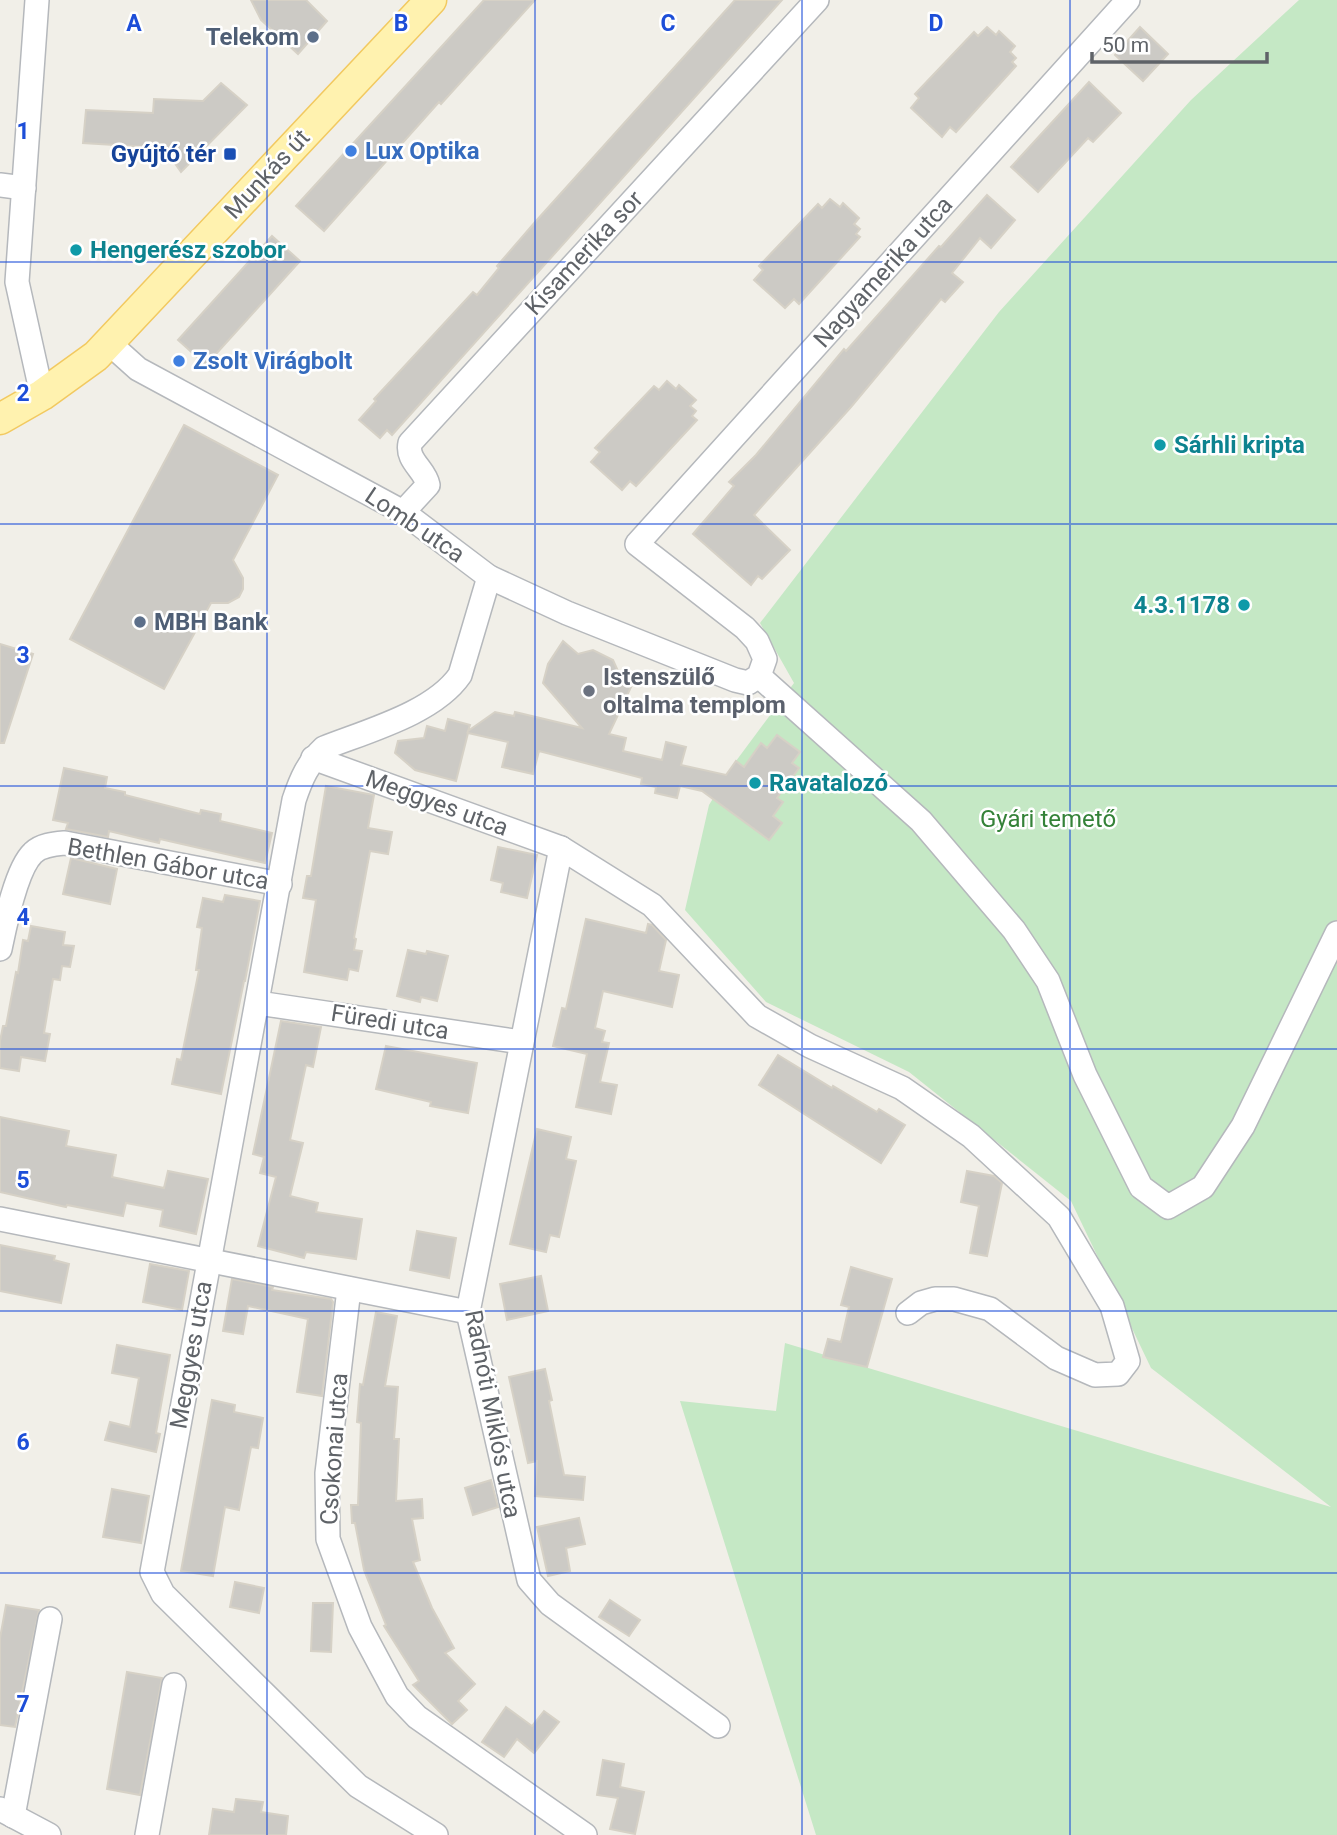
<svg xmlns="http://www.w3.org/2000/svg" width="1337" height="1835" font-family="Roboto,sans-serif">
<rect width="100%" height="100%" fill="#f1efe8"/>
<!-- green -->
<polygon fill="#c5e8c5" points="1299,0 1337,0 1337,1835 816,1835 680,1401 776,1411 785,1343 1331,1507 1151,1368 1071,1201 909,1072 766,1002 685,910 709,805 736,761 794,683 760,623 999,312 1191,100"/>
<!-- building -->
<g fill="#cccac5" stroke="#d6d1c6" stroke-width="2">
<polygon points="251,0 306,0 327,21 298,54 261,20"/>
<polygon points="484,0 535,0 441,104 439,102 324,231 296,206"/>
<polygon points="735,0 782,0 392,435 387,430 380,438 359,420 376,401 374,399 473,292 477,295 499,268 497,266 536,221"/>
<polygon points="987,27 996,35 999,31 1015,46 1010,52 1016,58 1012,62 1016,66 956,132 950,127 942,137 911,108 919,98 915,94 974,32 978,36"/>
<polygon points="1140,27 1168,54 1143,81 1115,55"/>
<polygon points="1089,82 1121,113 1093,142 1088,138 1038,192 1011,167"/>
<polygon points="221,83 247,105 181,172 164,148 83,143 86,110 153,113 154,99 203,101"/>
<polygon points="987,195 1015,220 991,248 980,238 952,273 963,282 945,302 941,299 851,407 754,515 790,550 762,579 758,576 751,585 693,534 734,486 729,482 756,455 844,349 846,351 939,246 941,247"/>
<polygon points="830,199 840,207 843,203 859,218 854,224 860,229 856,234 860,237 799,304 794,299 785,308 754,280 763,270 759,266 818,204 822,208"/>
<polygon points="272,236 300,261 206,365 178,340"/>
<polygon points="667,381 676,389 679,385 696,400 690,406 696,411 692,416 697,420 636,486 630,481 622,490 591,462 600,452 595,448 654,386 659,390"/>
<polygon points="184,425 278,475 233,560 243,578 243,589 239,597 228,603 211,603 164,689 70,639"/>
<polygon points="563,641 578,654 593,650 613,660 622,680 632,685 609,734 626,738 623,751 662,760 666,742 686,747 681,765 726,775 736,761 744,767 761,743 767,748 777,735 800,752 792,763 799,768 777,798 783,802 773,816 782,823 769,840 702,791 680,786 677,798 655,793 656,787 641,784 642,778 539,751 533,774 502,767 508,742 468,733 456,781 415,770 395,753 398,741 424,738 427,726 445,731 448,719 470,725 468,731 495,712 514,716 515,712 582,728 543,683 548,664"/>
<polygon points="0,644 33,654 4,743 0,743"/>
<polygon points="64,768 107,777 105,788 125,792 125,795 200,814 201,810 221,814 220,821 272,833 265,863 160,839 159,843 109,831 108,837 66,829 68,823 53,820"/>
<polygon points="326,786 374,795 368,828 392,832 388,854 370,851 354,938 356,939 354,950 362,951 358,971 349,969 347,980 304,972 316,900 303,898 307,876 311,876"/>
<polygon points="498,847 537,855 527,898 501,892 503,883 491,880"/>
<polygon points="71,858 117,869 110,904 63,894"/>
<polygon points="225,895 260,901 245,981 244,981 221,1094 172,1084 177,1059 181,1060 199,970 196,970 202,928 197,927 203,898 223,902"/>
<polygon points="586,919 646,933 648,924 652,925 666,940 659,971 679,975 672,1007 603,991 595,1028 605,1031 602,1042 609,1043 600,1082 617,1085 611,1114 576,1107 587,1054 553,1046 562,1008 566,1009"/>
<polygon points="31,926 65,932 63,945 74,946 70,967 62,966 60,980 53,979 44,1033 50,1034 45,1061 21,1057 19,1071 0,1068 0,1041 3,1026 6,1026 16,972 18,973 23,940 28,941"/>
<polygon points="408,950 426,954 427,951 448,956 437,1001 421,997 420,1002 397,996"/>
<polygon points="281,1021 321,1027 313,1067 306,1065 290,1140 303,1143 290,1196 318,1203 316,1212 362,1219 356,1259 306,1252 304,1258 258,1246 276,1177 260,1173 264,1157 253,1154"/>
<polygon points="386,1046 477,1063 468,1113 430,1106 431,1102 376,1089"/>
<polygon points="778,1055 832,1088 833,1086 877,1112 879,1109 905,1125 881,1163 759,1085"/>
<polygon points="0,1117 69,1131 66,1146 116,1155 112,1177 164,1188 168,1171 208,1179 196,1234 160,1226 163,1210 126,1203 123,1216 67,1205 66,1207 0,1192"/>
<polygon points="537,1129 571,1137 566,1159 576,1161 559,1237 550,1235 546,1252 510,1244"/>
<polygon points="967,1171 994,1176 1002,1183 987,1256 970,1253 979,1206 961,1202"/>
<polygon points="417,1231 456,1238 449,1278 410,1270"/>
<polygon points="0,1245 55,1256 54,1260 69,1264 61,1303 0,1291"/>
<polygon points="150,1264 189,1271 182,1310 143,1302"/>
<polygon points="851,1267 892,1279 867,1367 823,1357 828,1339 841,1342 849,1307 841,1305"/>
<polygon points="541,1276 548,1311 507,1320 500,1284"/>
<polygon points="232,1279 273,1287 272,1290 331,1299 333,1302 322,1396 297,1392 308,1319 248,1306 243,1334 223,1331"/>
<polygon points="376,1312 397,1316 385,1386 398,1387 394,1439 399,1439 396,1501 422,1499 423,1518 412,1519 420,1560 413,1562 432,1608 454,1648 445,1653 475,1684 458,1701 467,1710 452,1724 413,1685 419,1681 384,1626 386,1625 364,1570 355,1523 352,1523 351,1505 358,1505 361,1423 357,1422 360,1384 363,1385"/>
<polygon points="117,1345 170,1355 156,1433 160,1434 156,1452 105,1440 110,1422 130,1427 139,1378 112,1373"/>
<polygon points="545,1369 552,1400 549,1401 564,1475 585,1477 583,1500 535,1496 537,1461 528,1463 509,1377"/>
<polygon points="212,1400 235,1405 234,1412 263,1418 258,1448 251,1447 239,1510 225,1507 213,1576 181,1571"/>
<polygon points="491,1480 498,1507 473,1515 465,1488"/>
<polygon points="112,1489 149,1496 141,1543 103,1537"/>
<polygon points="579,1518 585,1544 566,1548 570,1571 548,1576 537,1527"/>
<polygon points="235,1582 264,1588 259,1613 230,1607"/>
<polygon points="610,1600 640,1620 629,1636 599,1617"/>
<polygon points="313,1603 333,1603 331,1652 311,1651"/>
<polygon points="6,1605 39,1610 15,1727 0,1725 0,1638"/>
<polygon points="127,1672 162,1678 140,1795 107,1789"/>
<polygon points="506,1707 532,1726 544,1711 559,1722 534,1753 517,1739 504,1757 482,1742"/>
<polygon points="603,1760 624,1764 620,1787 644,1792 635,1834 610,1829 618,1798 597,1795"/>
<polygon points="236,1799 263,1802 261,1812 288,1816 286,1835 209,1835 213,1809 234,1812"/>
</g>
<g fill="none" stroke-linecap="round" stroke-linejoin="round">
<!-- minor casing -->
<g stroke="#b5b8bc" stroke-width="26">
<g id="minor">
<polyline points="37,0 17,282 42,395"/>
<polyline points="0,185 24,188"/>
<polyline points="109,343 138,369 403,512 489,577 567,613 735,680 748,683 759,676 765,659 757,641 745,628 637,544 1128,0"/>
<path d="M403,512L428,485C425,469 406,461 410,443L817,0"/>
<polyline points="759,676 921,821 1014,930 1048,981 1085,1075 1141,1187 1168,1207 1203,1187 1243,1126 1337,933"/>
<polyline points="313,758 561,848 652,905 757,1016 810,1046 902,1088 971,1136 1059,1217 1112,1306 1128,1361 1118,1374 1095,1375 1056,1358 990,1309 954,1299 935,1299 921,1303 908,1313"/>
<polyline points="561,848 468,1312 529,1580 550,1604 718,1726"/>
<path d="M0,949C5,925 16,869 33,853C41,845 54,844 65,843L280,884"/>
<polyline points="258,1003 521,1042"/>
<polyline points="0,1219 468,1312"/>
<polyline points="349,1289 327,1473 328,1539 360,1627 397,1696 417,1717 585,1835"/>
<polyline points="0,1809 49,1835"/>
<polyline points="13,1816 50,1619"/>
<polyline points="147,1835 174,1685"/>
<path d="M436,1835L358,1786L163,1594L152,1572L294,800C301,779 308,763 324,748C367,731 434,713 460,675L489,577"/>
</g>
</g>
<!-- major casing -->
<g stroke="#f2c960" stroke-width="33">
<polyline id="major" points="0,419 42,395 96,356 431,0"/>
</g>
<!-- minor -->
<use href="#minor" stroke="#fff" stroke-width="23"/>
<!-- major -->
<use href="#major" stroke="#fff2af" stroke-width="30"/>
</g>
<!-- grid -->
<path fill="none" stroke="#1d4ed8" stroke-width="2" stroke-opacity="0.55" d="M267,0V1835M535,0V1835M802,0V1835M1070,0V1835M0,262H1337M0,524H1337M0,786H1337M0,1049H1337M0,1311H1337M0,1573H1337"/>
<!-- markers -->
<g fill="#5c6f8a" stroke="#fff" stroke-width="2.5">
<circle cx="313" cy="37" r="7"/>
<circle cx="140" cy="622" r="7"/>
</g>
<g fill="#3f7fe0" stroke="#fff" stroke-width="2.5">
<circle cx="351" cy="151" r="7"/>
<circle cx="179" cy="361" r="7"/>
</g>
<rect fill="#1a4fb4" stroke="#fff" stroke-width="2.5" x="223" y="147" width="14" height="14" rx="3.5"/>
<g fill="#0f9aa8" stroke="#fff" stroke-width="2.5">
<circle cx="76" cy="250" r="7"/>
<circle cx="1160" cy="445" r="7"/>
<circle cx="1244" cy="605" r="7"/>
<circle cx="755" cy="783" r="7"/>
</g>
<circle fill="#6b7280" stroke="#fff" stroke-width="2.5" cx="589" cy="691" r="7"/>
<g text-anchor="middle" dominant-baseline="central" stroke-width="5" stroke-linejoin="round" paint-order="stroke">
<!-- service labels -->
<g font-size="24" font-weight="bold" fill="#4e5e75" stroke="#fff" text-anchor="end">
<text x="299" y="37">Telekom</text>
<text x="154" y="622" text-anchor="start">MBH Bank</text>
</g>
<!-- shop labels -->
<g font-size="24" font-weight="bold" fill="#366cbe" stroke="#fff" text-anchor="start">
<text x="365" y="151">Lux Optika</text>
<text x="193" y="361">Zsolt Virágbolt</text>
</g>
<!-- transit labels -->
<g font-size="24" font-weight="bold" fill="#164399" stroke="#fff" text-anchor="end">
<text x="216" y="154">Gyújtó tér</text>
</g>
<!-- street labels -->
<g font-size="24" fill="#5f6368" stroke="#fff">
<text transform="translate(267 174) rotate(-47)">Munkás út</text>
<text transform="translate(584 253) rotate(-47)">Kisamerika sor</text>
<text transform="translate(883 272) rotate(-48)">Nagyamerika utca</text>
<text transform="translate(415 525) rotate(34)">Lomb utca</text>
<text transform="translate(437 803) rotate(20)">Meggyes utca</text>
<text transform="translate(168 864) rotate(10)">Bethlen Gábor utca</text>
<text transform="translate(390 1022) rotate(9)">Füredi utca</text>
<text transform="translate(191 1355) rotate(-80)">Meggyes utca</text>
<text transform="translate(493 1414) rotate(79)">Radnóti Miklós utca</text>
<text transform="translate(334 1449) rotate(-86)">Csokonai utca</text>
</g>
<!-- culture labels -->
<g font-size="24" font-weight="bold" fill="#0d838f" stroke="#fff" text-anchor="start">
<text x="90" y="250">Hengerész szobor</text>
<text x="1174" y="445">Sárhli kripta</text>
<text x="1230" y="605" text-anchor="end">4.3.1178</text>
<text x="769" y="783">Ravatalozó</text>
</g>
<!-- worship labels -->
<g font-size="24" font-weight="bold" fill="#5b616d" stroke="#fff" text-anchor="start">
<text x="603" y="677">Istenszülő<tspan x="603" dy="28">oltalma templom</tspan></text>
</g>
<!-- park labels -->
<g font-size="24" fill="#348238" stroke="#fff">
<text x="1048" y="819">Gyári temető</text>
</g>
</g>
<g font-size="23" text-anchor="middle" font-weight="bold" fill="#1d4ed8" stroke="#fff" stroke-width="5" stroke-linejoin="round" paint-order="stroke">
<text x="134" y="31">A</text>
<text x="401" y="31">B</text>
<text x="668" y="31">C</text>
<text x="936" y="31">D</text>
<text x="23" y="139">1</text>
<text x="23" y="401">2</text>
<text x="23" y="663">3</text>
<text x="23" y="925">4</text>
<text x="23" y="1188">5</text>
<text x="23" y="1450">6</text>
<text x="23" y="1712">7</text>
</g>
<!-- scale -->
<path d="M1092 52v10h175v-10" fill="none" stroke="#5f6368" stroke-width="3.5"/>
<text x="1102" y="52" font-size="21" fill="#5f6368" stroke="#ffffff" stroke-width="5" paint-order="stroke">50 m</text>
</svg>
